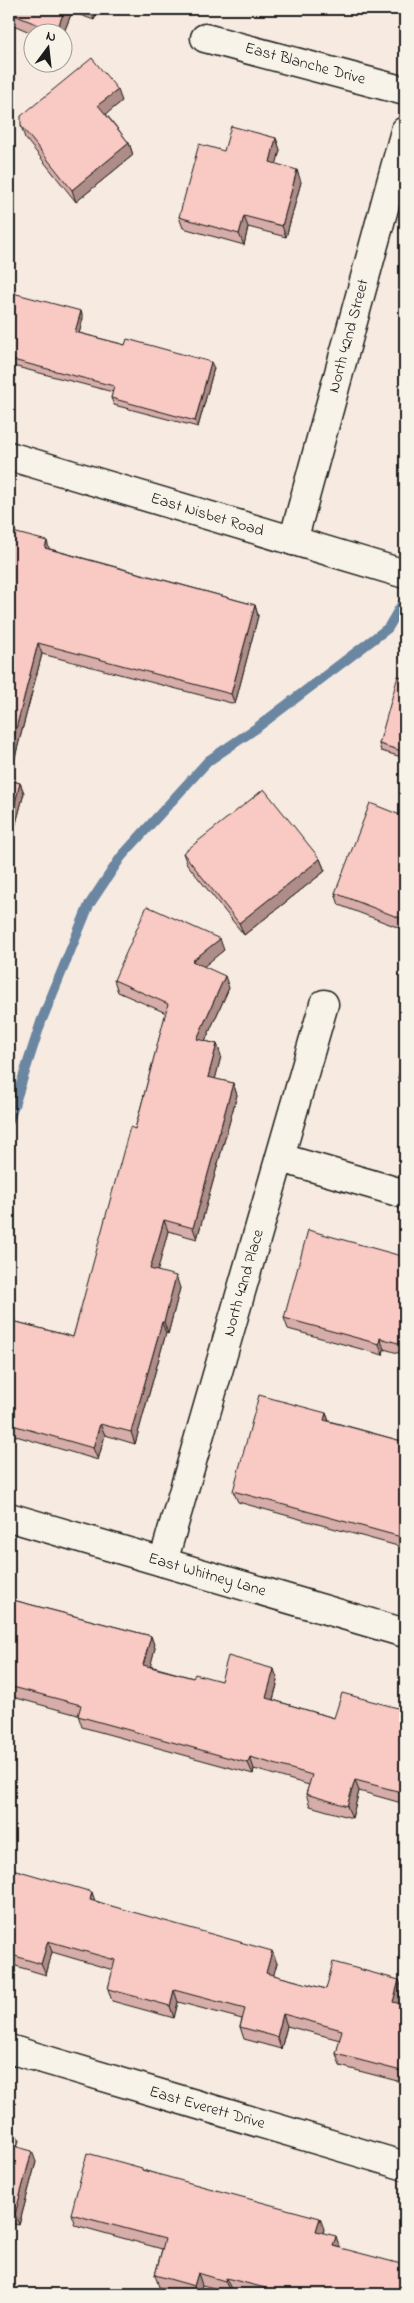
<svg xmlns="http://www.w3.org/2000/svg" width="414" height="2303" font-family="'Indie Flower',sans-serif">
<rect width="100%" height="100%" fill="#f7ebe1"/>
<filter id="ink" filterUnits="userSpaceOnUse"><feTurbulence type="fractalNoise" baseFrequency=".02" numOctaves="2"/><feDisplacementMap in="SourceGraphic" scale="10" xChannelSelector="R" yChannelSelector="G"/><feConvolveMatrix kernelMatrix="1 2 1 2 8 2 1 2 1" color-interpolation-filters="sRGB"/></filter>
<g filter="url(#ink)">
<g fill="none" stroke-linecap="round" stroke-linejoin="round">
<!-- stream -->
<polyline stroke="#6b86a1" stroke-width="10" points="9,1121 41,1022 89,905 121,857 208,761 255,729 388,628 405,599"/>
<!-- street casing -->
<g stroke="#1c1c1c" stroke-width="31">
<g id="street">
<polyline points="205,38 405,91"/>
<polyline points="9,456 405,574"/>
<polyline points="293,541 405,131"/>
<polyline points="281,1158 405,1194"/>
<polyline points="9,1517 405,1633"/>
<polyline points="163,1562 324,1004"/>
<polyline points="9,2049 405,2166"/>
</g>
</g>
<!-- street -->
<use href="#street" stroke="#f7f3e8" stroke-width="28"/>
</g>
<!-- wall -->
<g fill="#d6ada8" stroke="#1c1c1c">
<polygon points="9,9 99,9 94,20 72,12 62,37 62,32 32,33 9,23"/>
<polygon points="122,101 106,114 129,143 133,155 76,202 25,138 21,126"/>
<polygon points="276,138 280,150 276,164 301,182 286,237 248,227 244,245 183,228 179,217 224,151"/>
<polygon points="9,292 83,318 79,333 214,368 198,427 114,405 111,398 113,392 9,365"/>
<polygon points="9,531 50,549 255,605 258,616 235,704 42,654 9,780 20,783 24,793 9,850"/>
<polygon points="405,678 405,758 381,751 379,744"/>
<polygon points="405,817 405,930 339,905 335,893"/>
<polygon points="183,853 320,859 325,871 244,935 187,864"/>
<polygon points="224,950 203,966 229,988 205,1041 217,1044 221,1056 215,1079 233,1083 237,1095 197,1239 168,1231 157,1271 180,1288 168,1334 166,1333 135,1444 105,1435 98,1460 9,1434 9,1320 73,1337 135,1129 166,1013 118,992 114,980"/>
<polygon points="405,1051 405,1091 402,1090 398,1078"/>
<polygon points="405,1257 405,1355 384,1349 383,1355 288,1329 284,1318"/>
<polygon points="326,1413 329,1421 405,1442 405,1548 238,1502 233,1491"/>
<polygon points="9,1599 151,1636 155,1648 150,1666 193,1678 221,1681 278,1681 273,1700 334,1718 405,1710 405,1804 359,1791 352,1818 310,1806 306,1794 309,1785 254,1769 253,1774 82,1727 78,1715 9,1696"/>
<polygon points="9,1868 96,1901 277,1963 273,1975 326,1989 403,1992 400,2004 405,2005 405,2083 340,2066 336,2054 340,2040 287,2026 281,2049 244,2039 240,2027 242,2019 178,2002 174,2018 112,2001 108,1989 113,1970 52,1952 46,1975 9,1964"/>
<polygon points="9,2127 19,2140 17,2147 36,2162 19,2225 9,2223"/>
<polygon points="143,2170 324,2229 323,2233 340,2248 405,2294 250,2294 231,2289 230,2292 202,2285 199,2294 187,2294 159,2287 155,2275 162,2249 75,2225 71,2214"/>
</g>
<!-- shaded-wall -->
<g fill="#ae8d88" stroke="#1c1c1c">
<polygon points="65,9 71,9 72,12 62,37 62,32 56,32"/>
<polygon points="90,9 99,9 94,20"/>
<polygon points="118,90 122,101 103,117 98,105"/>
<polygon points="276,138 280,150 274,174 270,162"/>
<polygon points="129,143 133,155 76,202 72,190"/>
<polygon points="297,170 301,182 286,237 282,226"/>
<polygon points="244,216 248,227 244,245 239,234"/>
<polygon points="81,311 83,318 78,338 75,332"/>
<polygon points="211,362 214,368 198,427 195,421"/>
<polygon points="47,541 50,552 45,548"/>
<polygon points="255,605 258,616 235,704 231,694"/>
<polygon points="38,643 42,654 9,780 9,756"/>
<polygon points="20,783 24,793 9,850 9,826"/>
<polygon points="320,859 325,871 244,935 239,923"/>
<polygon points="220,939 224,950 196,973 192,961"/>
<polygon points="225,976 229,988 201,1050 197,1039"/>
<polygon points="217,1044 221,1056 213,1088 208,1077"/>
<polygon points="233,1083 237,1095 197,1239 193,1228"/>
<polygon points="164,1220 168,1231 155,1281 150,1269"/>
<polygon points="176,1276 180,1288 168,1334 164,1322"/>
<polygon points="162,1322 166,1333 135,1444 131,1432"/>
<polygon points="380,1338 384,1349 383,1355 379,1344"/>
<polygon points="326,1413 330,1425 324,1420"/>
<polygon points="100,1424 105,1435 98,1460 93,1448"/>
<polygon points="151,1636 155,1648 148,1676 143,1665"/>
<polygon points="274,1669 278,1681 270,1710 266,1698"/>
<polygon points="250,1757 254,1769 253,1774 248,1763"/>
<polygon points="355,1780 359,1791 352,1818 347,1806"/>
<polygon points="92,1892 96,1904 90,1900"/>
<polygon points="48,1941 52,1952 46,1975 41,1964"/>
<polygon points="272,1951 277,1963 271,1985 266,1973"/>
<polygon points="399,1980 403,1992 397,2013 393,2002"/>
<polygon points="174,1990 178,2002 174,2018 170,2006"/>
<polygon points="283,2014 287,2026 281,2049 277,2037"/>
<polygon points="14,2128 19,2140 14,2157 10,2145"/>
<polygon points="32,2151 36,2162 19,2225 15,2214"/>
<polygon points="320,2218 324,2229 320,2243 316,2231"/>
<polygon points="336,2236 340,2248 333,2246"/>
<polygon points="198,2273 202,2285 199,2294 197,2294 194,2286"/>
<polygon points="226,2278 231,2289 230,2292 225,2281"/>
</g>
<!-- building -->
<g fill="#f9c9c3" stroke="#1c1c1c">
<polygon points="9,9 65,9 56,32 9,13"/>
<polygon points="92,58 118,90 98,105 129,143 72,190 21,126 21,116"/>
<polygon points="231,126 276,138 270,162 297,170 282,226 244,216 239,234 179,217 199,144 224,151"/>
<polygon points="9,292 81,311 75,332 125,345 127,339 211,362 195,421 111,398 114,386 9,359"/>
<polygon points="9,531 47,541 45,548 255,605 231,694 38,643 9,756"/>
<polygon points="398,676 405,678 405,752 379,744"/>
<polygon points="9,780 20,783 9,826"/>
<polygon points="264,789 320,859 239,923 183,853"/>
<polygon points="370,803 405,817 405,920 335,893"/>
<polygon points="147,906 220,939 192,961 225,976 197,1039 217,1044 208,1077 233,1083 193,1228 164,1220 150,1269 176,1276 164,1322 162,1322 131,1432 100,1424 93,1448 9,1424 9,1320 73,1337 130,1127 135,1129 168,1004 114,980"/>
<polygon points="405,1051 405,1080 398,1078"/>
<polygon points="308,1230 405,1257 405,1345 380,1338 379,1344 284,1318"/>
<polygon points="259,1395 326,1413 324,1420 405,1442 405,1538 233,1491"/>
<polygon points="9,1599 151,1636 143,1665 193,1678 195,1674 221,1681 228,1656 274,1669 266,1698 334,1718 342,1693 405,1710 405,1793 355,1780 347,1806 306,1794 312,1775 250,1757 248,1763 78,1716 81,1705 9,1686"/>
<polygon points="9,1868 92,1892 90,1900 272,1951 266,1973 326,1989 333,1962 399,1980 393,2002 405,2005 405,2072 336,2054 342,2030 283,2014 277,2037 240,2027 245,2009 174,1990 170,2006 108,1989 115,1960 48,1941 41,1964 9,1954"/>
<polygon points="9,2127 14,2128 10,2145 32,2151 15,2214 9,2212"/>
<polygon points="87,2153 142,2168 142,2170 320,2218 316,2231 336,2236 333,2246 401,2264 405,2250 405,2294 289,2294 226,2278 225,2281 198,2273 194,2286 155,2275 165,2239 71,2214"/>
</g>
</g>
<g text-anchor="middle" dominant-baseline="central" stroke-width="4" stroke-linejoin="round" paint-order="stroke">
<!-- street labels -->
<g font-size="16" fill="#1c1c1c" stroke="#f7f3e8">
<text transform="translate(305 64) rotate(15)">East Blanche Drive</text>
<text transform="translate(349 336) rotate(-75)">North 42nd Street</text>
<text transform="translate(207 515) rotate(17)">East Nisbet Road</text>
<text transform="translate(244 1283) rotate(-74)">North 42nd Place</text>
<text transform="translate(207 1575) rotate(16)">East Whitney Lane</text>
<text transform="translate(207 2108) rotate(16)">East Everett Drive</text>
</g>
</g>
<!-- margin -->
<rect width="414" height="2303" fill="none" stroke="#f7f3e8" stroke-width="30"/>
<rect x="15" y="15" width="384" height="2273" fill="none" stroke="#1c1c1c" stroke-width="2" filter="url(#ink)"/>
<!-- north arrow -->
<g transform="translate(48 48) rotate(15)"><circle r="24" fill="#f7f3e8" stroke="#9f9d96"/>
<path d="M0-4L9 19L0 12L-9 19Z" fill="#1c1c1c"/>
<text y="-8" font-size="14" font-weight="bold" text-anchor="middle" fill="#1c1c1c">N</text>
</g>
</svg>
